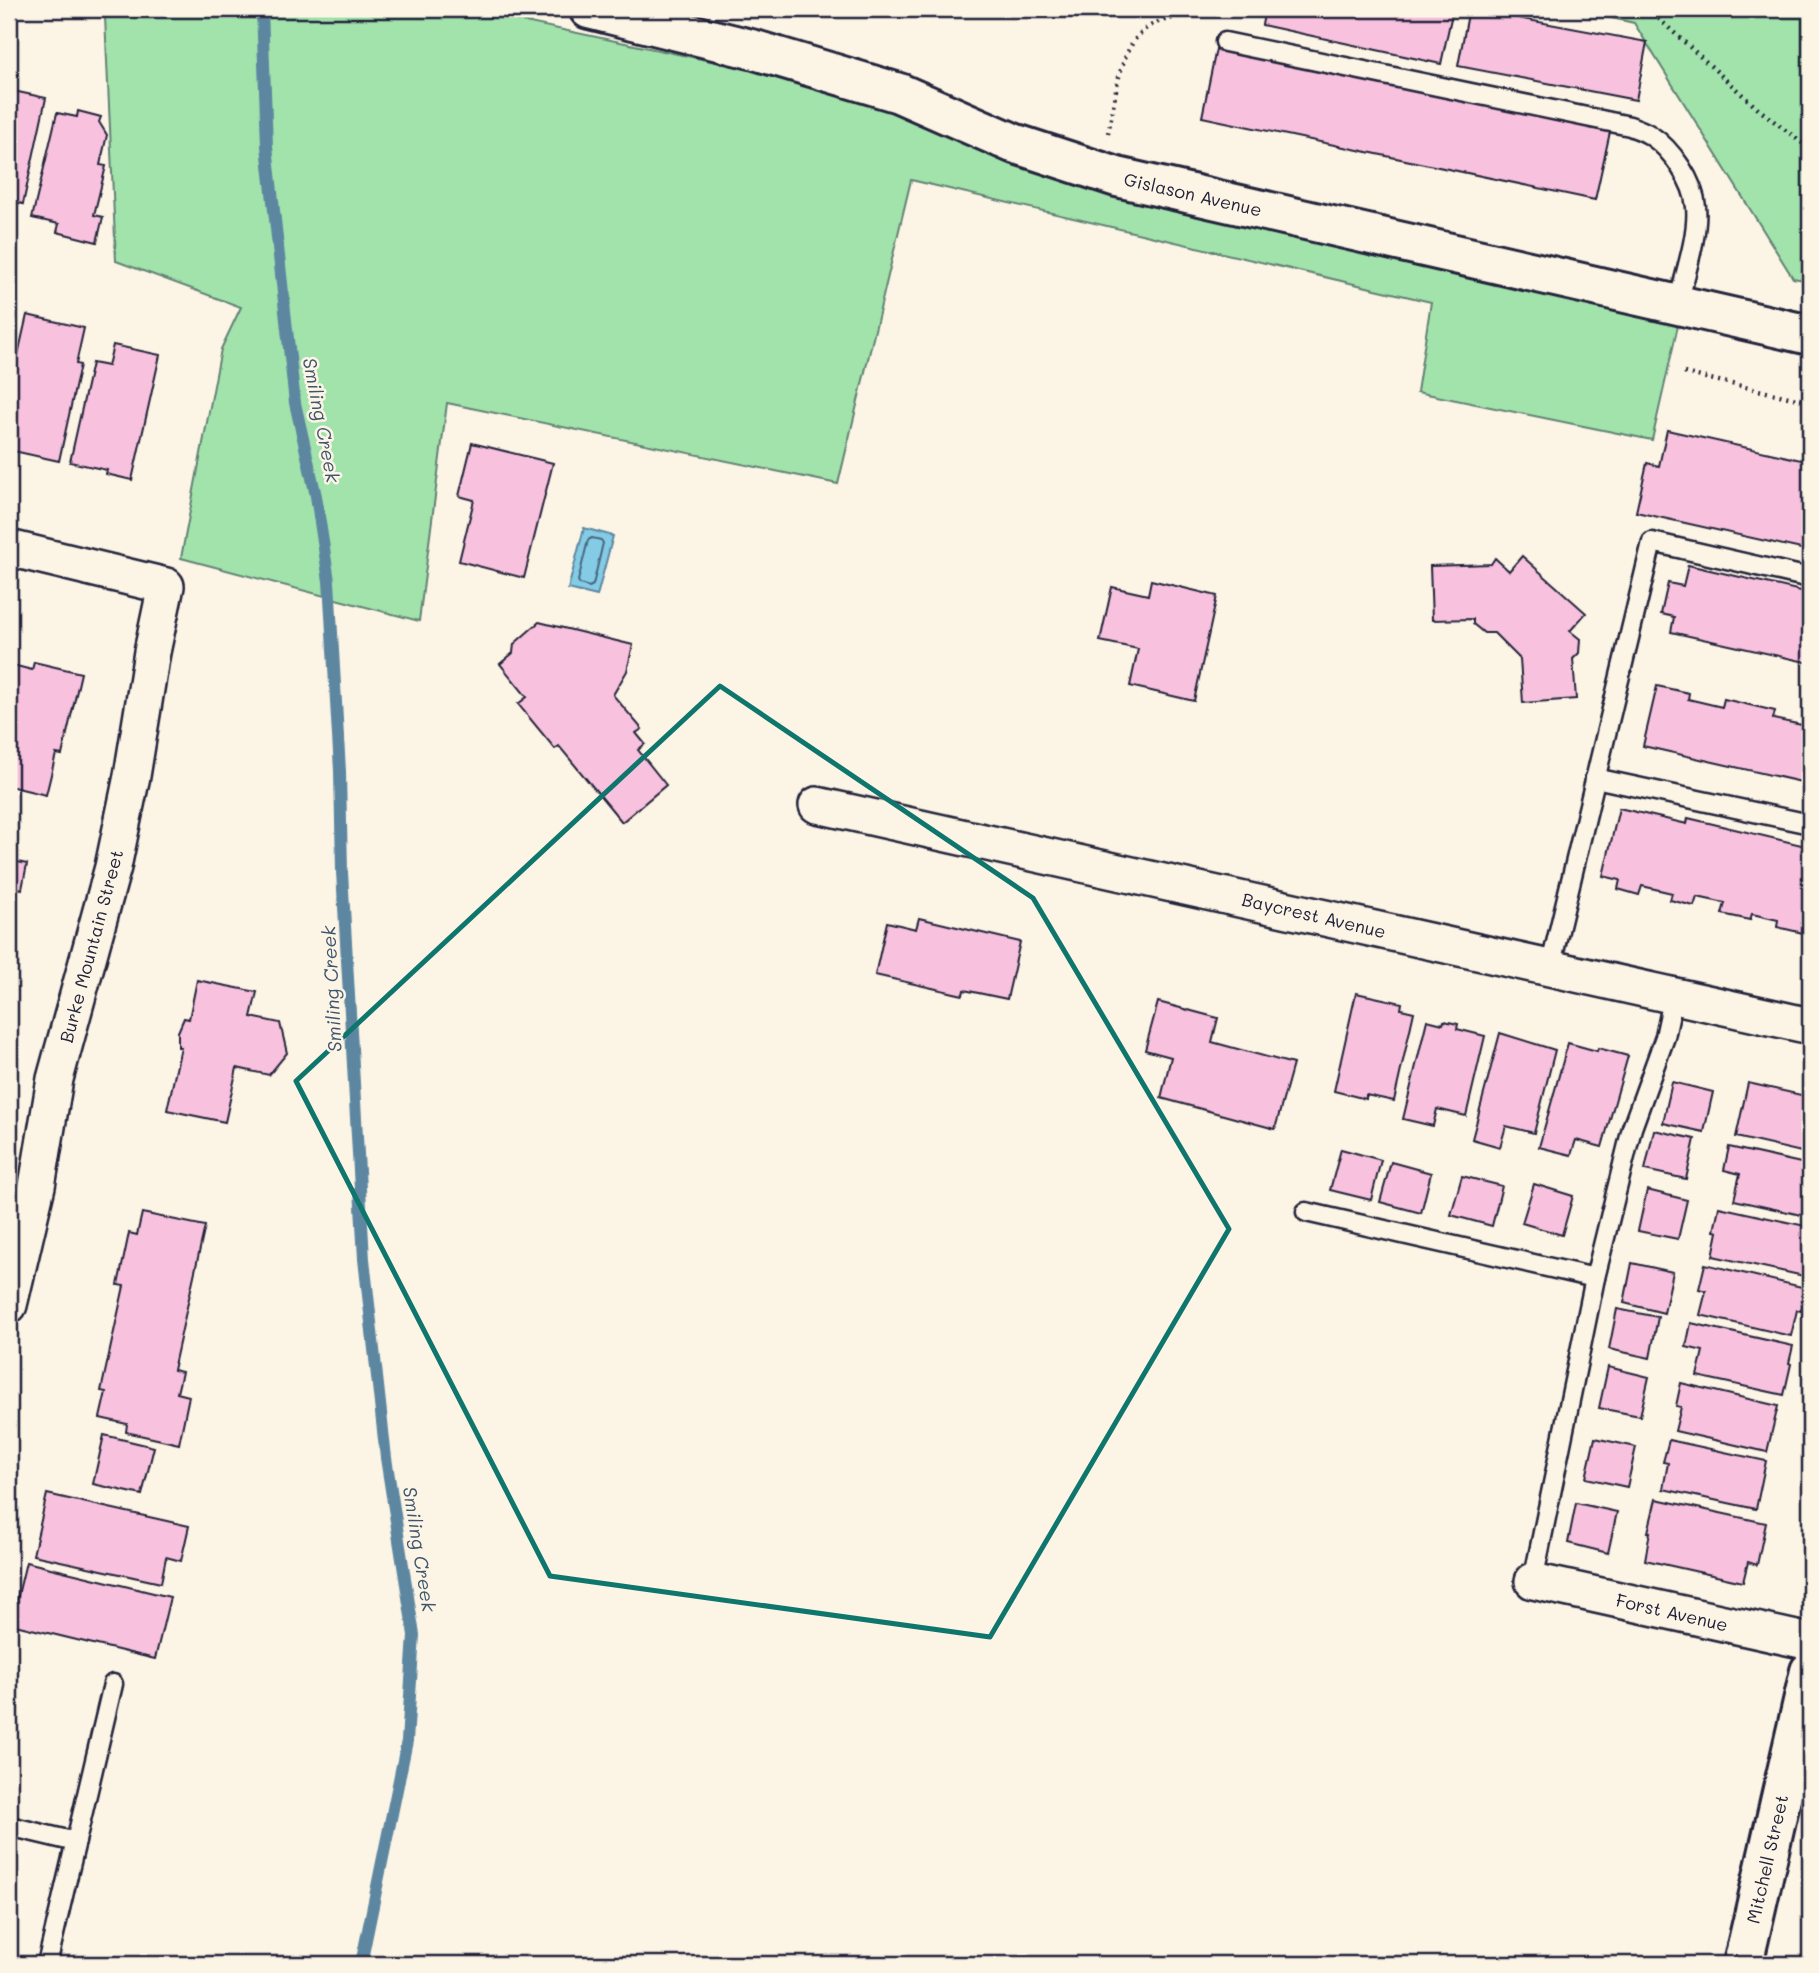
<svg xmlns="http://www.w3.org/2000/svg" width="1819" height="1973" font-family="Mali,sans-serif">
<rect width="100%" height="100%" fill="#fcf5e5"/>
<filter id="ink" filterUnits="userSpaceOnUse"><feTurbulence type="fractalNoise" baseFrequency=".0143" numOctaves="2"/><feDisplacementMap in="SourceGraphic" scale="14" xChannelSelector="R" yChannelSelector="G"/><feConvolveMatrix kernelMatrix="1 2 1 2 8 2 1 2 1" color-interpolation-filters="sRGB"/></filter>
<g filter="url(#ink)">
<!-- green -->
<g fill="#a2e3ac" stroke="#628274" stroke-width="2">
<polygon points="314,9 463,9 763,72 1679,321 1652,440 1417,392 1431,302 911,180 838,484 447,403 419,621 181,558 221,349 241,307 116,261 105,17"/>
<polygon points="1571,9 1810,9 1810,281 1793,278 1634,23"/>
</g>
<!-- water -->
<polygon fill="#84cbe5" stroke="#5d87a1" stroke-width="2" points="584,528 613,536 597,596 568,589"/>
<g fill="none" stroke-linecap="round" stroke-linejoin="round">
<!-- shore -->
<polygon stroke="#49667f" stroke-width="2" points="592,538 601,540 603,543 593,585 589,587 580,584 578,581 588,540"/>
<!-- stream -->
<polyline stroke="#5d87a1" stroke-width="12" points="262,9 267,146 295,403 316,496 329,581 340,771 342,872 364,1259 386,1458 414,1635 407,1741 361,1964"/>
</g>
<!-- building -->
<g fill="#f8c2de" stroke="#22223b" stroke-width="2">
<polygon points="1265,9 1453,9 1441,64 1262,25"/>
<polygon points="1469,9 1647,42 1636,100 1458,66"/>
<polygon points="1216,49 1610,132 1595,200 1202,117"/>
<polygon points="9,90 46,98 23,204 9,201"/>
<polygon points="78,111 101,117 99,122 107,135 100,165 106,166 94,215 103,217 97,242 57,232 59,224 32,218 57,113 77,117"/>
<polygon points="27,315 84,328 76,364 80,365 59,461 9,450 9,394"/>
<polygon points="113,345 160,355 132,480 106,474 107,470 70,462 92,363 108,366"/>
<polygon points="1667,430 1810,462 1810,551 1636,512 1647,463 1659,466"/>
<polygon points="472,443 553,463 524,578 459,561 474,500 459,496"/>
<polygon points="1522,556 1586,613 1570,631 1580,639 1579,653 1573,659 1576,699 1523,703 1520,659 1494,633 1484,633 1473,624 1473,619 1432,620 1430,566 1491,564 1495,558 1509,571"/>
<polygon points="1688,565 1810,593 1810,663 1671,632 1674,617 1661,614 1668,583 1683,586"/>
<polygon points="1151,580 1217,596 1194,701 1130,686 1138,649 1100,641 1112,587 1148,595"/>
<polygon points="539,622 633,645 627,671 613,695 642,729 636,733 645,744 638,750 666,785 622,822 559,746 555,749 518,704 527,697 500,664 513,653 514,644"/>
<polygon points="34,662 81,673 62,755 56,754 46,795 9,786 9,664 32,670"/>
<polygon points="1657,686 1689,693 1688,699 1722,707 1724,699 1775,711 1773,719 1807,726 1810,717 1810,784 1643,746"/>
<polygon points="1619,808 1687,824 1688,818 1810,847 1810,924 1805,923 1803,933 1777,927 1778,920 1752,914 1750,920 1722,914 1725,903 1697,897 1694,906 1670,900 1672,893 1642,886 1639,895 1618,889 1620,880 1603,876"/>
<polygon points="9,860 27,864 22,889 18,888 11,921 9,920"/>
<polygon points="919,918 1020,942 1007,999 964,990 963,995 875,975 887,922 916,929"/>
<polygon points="197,980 257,992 251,1017 280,1023 287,1053 269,1075 237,1068 225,1122 167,1110 181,1047 178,1047 178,1032 184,1018 189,1019"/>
<polygon points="1356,993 1402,1003 1401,1009 1414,1012 1394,1101 1366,1095 1366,1099 1334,1091"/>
<polygon points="1158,1002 1218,1018 1212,1042 1293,1064 1275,1129 1161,1098 1171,1057 1145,1050"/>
<polygon points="1427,1020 1443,1024 1444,1021 1458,1024 1457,1029 1485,1036 1466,1116 1437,1109 1433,1126 1403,1119"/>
<polygon points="1500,1033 1555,1050 1534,1133 1506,1126 1500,1147 1472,1139"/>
<polygon points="1568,1043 1597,1051 1598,1048 1628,1056 1602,1147 1576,1140 1571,1155 1539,1147"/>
<polygon points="1672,1082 1713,1092 1704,1132 1663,1123"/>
<polygon points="1748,1083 1810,1097 1810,1154 1736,1137"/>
<polygon points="1654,1130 1695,1139 1686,1179 1645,1170"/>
<polygon points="1729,1147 1810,1165 1810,1217 1734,1200 1740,1174 1724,1170"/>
<polygon points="1341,1149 1381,1160 1371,1200 1330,1190"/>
<polygon points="1391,1162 1431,1173 1421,1213 1380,1202"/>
<polygon points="1462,1176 1502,1186 1492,1226 1451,1215"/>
<polygon points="1534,1184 1573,1196 1562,1235 1522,1223"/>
<polygon points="1647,1190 1687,1200 1678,1239 1638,1231"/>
<polygon points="1719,1207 1810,1227 1810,1252 1804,1276 1713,1256 1718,1232 1714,1231"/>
<polygon points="142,1213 205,1226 173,1370 182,1372 177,1393 189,1396 179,1444 126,1432 127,1424 100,1418 106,1392 101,1391 124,1286 118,1285 129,1233 137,1235"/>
<polygon points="1632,1263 1673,1272 1664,1313 1624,1303"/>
<polygon points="1705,1264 1806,1288 1801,1311 1797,1310 1791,1336 1700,1315 1706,1291 1699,1289"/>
<polygon points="1617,1309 1658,1317 1650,1358 1609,1349"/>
<polygon points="1691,1323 1793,1346 1789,1363 1791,1364 1784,1395 1697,1376 1703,1351 1686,1347"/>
<polygon points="1608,1367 1649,1377 1640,1416 1599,1408"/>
<polygon points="1681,1383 1778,1406 1767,1452 1675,1431 1681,1407 1676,1406"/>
<polygon points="104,1435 154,1447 142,1495 93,1484"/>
<polygon points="1595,1438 1636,1447 1627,1487 1586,1478"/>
<polygon points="1669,1440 1766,1461 1756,1509 1663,1489 1668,1463 1663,1462"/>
<polygon points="47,1494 189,1526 181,1561 166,1557 161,1583 33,1555"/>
<polygon points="1656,1499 1766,1523 1757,1565 1748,1562 1743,1582 1645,1560 1650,1532 1648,1532"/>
<polygon points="1576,1503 1617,1512 1608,1553 1568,1543"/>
<polygon points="26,1562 170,1597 155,1659 11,1624"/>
</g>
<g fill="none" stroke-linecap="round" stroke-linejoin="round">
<!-- lane casing -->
<g stroke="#22223b" stroke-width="23">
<g id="lane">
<path d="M1225,42L1630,126C1637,129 1644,131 1650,135C1672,149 1694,182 1696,207C1699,234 1684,277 1678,304"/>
<polyline points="1595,778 1810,824"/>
<polyline points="1550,968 1652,542 1810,578"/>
<polyline points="1306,1212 1595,1278"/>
<polyline points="1533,1581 1595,1278 1632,1128 1665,1037 1674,995"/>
<polyline points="9,1826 76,1842"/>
<polyline points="47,1964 113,1684"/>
</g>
</g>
<!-- street casing -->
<g stroke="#22223b" stroke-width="40">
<g id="street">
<polyline points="9,548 166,586 152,652 132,776 113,867 55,1079 37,1186 9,1305"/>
<polyline points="817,805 1810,1026"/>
<polyline points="1533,1581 1810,1642"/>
</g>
</g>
<!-- secondary casing -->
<g stroke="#22223b" stroke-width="44">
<g id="secondary">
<polyline points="589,9 755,50 899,93 1013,143 1117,177 1810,335"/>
<polyline points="1743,1964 1810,1671"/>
</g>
</g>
<!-- path -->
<g stroke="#22223b" stroke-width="4.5" stroke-dasharray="2 5" stroke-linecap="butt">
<polyline points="1648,9 1757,108 1810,149"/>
<path d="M1108,133C1116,98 1118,42 1152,25C1167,17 1183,18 1198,9"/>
<polyline points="1684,373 1810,402"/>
</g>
<!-- lane -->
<use href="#lane" stroke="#fcf5e5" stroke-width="18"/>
<!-- street -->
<use href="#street" stroke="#fcf5e5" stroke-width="35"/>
<!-- secondary -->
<use href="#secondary" stroke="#fcf5e5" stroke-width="38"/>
</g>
</g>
<!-- marked area -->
<path fill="none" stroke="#0f766e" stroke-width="5" stroke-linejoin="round" d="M720,686L1033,898L1229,1229L990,1637L550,1576L296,1081Z"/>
<g text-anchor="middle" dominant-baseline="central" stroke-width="5" stroke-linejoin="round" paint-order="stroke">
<!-- street labels -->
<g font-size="18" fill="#22223b" stroke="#fcf5e5">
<text transform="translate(1193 194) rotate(13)">Gislason Avenue</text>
<text transform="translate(1314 915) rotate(13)">Baycrest Avenue</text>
<text transform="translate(91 946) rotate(-75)">Burke Mountain Street</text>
<text transform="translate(1672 1612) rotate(13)">Forst Avenue</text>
<text transform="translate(1767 1859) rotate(-77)">Mitchell Street</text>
</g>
<!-- water labels -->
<g font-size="19" font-style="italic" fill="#3f556e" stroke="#fcf5e5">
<text transform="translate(322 420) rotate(79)">Smiling Creek</text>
<text transform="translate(331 989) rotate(-93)">Smiling Creek</text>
<text transform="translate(420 1549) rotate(81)">Smiling Creek</text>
</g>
</g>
<!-- margin -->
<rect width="1819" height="1973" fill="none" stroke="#fcf5e5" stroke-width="35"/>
<rect x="18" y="18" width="1784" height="1938" fill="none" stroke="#22223b" stroke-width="2.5" filter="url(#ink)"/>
</svg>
